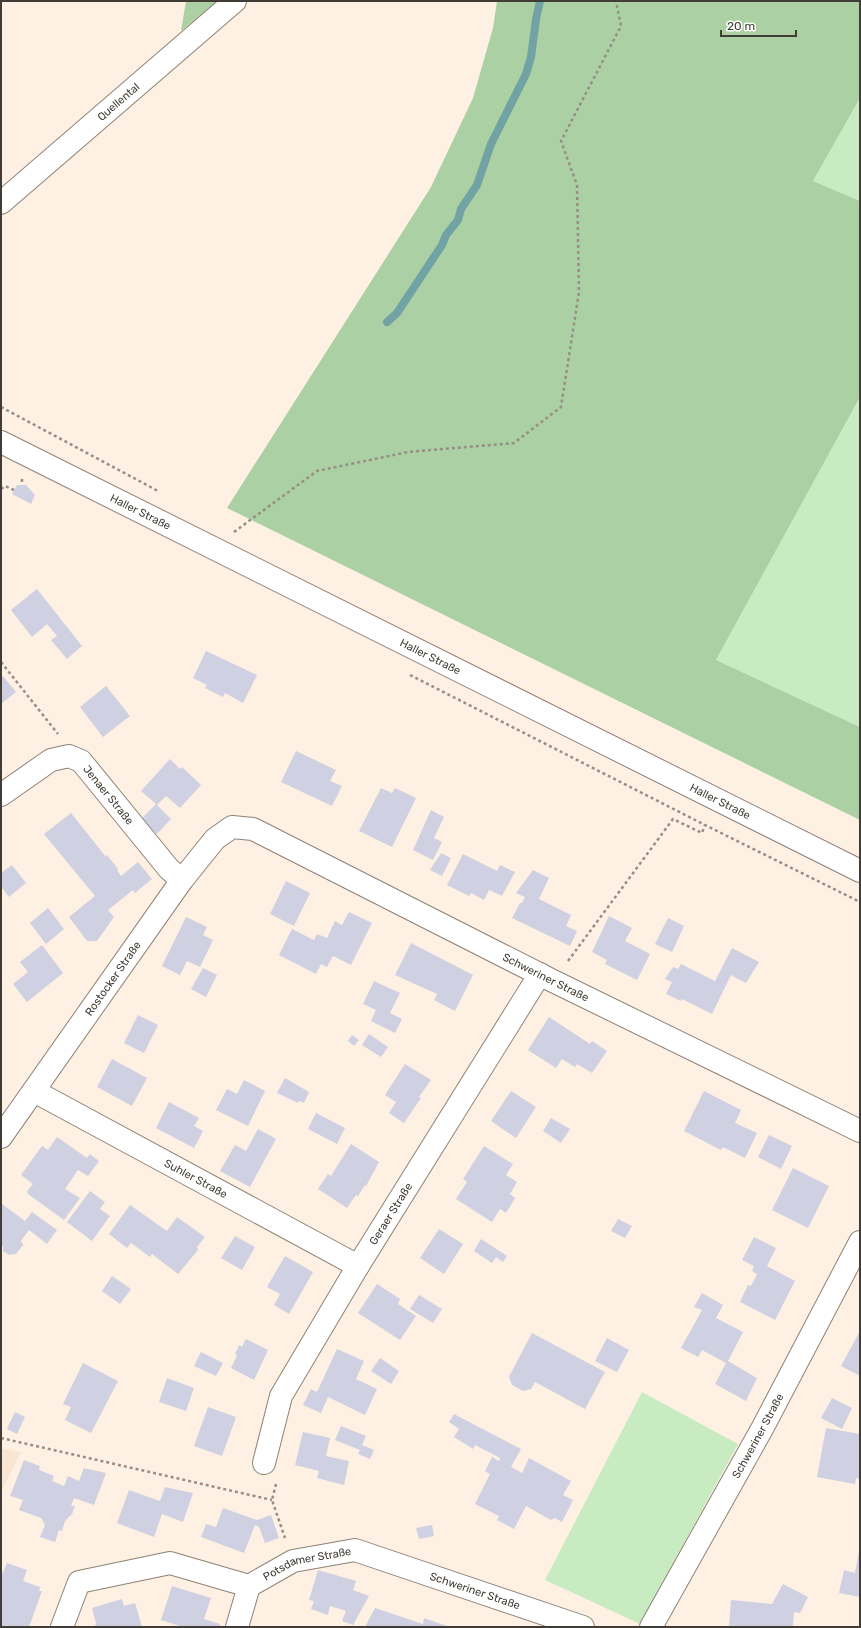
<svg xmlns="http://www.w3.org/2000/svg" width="861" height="1628" font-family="Rubik,sans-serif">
<rect width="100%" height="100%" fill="#fef1e3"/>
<!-- built -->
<polygon fill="#f9e6d2" points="1,1448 21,1452 1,1492"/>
<!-- green -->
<g fill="#c9ebc2">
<polygon points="860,98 860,201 813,181"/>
<polygon points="860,397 860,727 716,660"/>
<polygon points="642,1392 738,1444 640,1624 545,1580"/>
</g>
<!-- forest -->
<g fill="#abd0a3">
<polygon points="186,1 218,1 181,31"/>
<polygon points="497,1 860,1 860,98 813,181 860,201 860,397 716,660 860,727 860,820 227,508 431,187 473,98 493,28"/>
</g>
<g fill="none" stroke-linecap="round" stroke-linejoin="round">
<!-- stream -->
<polyline stroke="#71a3a5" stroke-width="8" points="387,322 397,313 442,245 446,235 458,220 461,209 477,185 491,144 526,74 531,57 536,19 540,1"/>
</g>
<!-- building -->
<g fill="#cfd0e1">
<polygon points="17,485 26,485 35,495 31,504 12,494"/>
<polygon points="37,589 82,646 67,659 51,640 57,636 47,624 32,637 11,610"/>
<polygon points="206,651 257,675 243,703 225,693 223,697 205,688 207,685 193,678"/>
<polygon points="3,676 16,692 1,704 1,678"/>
<polygon points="106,686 130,716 103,737 80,707"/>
<polygon points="296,751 336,770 330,781 342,786 332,806 281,782"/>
<polygon points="170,759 180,769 182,767 201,785 180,808 166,796 157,805 171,819 157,834 141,819 156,804 141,791"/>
<polygon points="381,788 392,793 395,788 416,798 392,847 359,831"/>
<polygon points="431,810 444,817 434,838 442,842 433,860 413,850"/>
<polygon points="71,813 106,857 107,855 118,869 117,870 121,876 138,862 152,879 135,893 133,890 108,910 114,917 97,941 87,941 69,917 95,896 44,834"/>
<polygon points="441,853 451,858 442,876 430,870"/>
<polygon points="463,854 497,871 500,865 515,872 502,896 489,890 484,900 471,893 469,896 447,885"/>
<polygon points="12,865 26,883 9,897 2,888 1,888 1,873"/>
<polygon points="533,870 549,878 539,899 571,915 566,926 577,931 570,946 512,918 520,903 522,903 525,897 516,893"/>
<polygon points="286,881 310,893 294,926 270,914"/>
<polygon points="48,908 64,929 46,944 30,923"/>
<polygon points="349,912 372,923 351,965 333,956 327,967 321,964 316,974 279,955 292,929 314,940 317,934 327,938 335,921 342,925"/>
<polygon points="609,916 632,928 625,941 650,954 637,980 605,964 607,960 592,952"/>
<polygon points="186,917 207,927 203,935 213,940 200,967 187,961 180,975 162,966"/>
<polygon points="668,918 684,926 672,952 655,944"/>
<polygon points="411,943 473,975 455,1011 434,1000 437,994 395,975"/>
<polygon points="42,945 63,973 27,1002 13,984 28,972 20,962"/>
<polygon points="732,948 759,962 746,983 731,975 712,1014 682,999 681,1001 666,994 672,982 665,979 673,967 678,969 681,964 715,981"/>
<polygon points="203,968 217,975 206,997 191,989"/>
<polygon points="374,981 400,993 390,1013 402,1019 395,1033 371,1021 376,1010 363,1004"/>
<polygon points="138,1015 158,1025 144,1053 124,1043"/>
<polygon points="549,1017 590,1044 592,1041 607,1051 592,1073 577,1064 575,1067 562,1059 556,1068 528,1050"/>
<polygon points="369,1034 388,1047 381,1057 362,1045"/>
<polygon points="352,1035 359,1040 354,1046 348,1041"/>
<polygon points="112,1059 147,1078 132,1106 97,1087"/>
<polygon points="405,1064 431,1080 419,1097 421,1098 404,1123 389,1113 396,1102 385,1095"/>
<polygon points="285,1078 309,1092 304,1103 299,1101 298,1103 277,1093"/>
<polygon points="244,1080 265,1091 248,1126 216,1110 227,1089 237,1094"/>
<polygon points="511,1091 536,1107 516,1138 491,1121"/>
<polygon points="704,1091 741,1110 735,1123 757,1133 745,1158 723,1147 721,1150 684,1131"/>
<polygon points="169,1102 199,1118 194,1126 203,1131 194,1148 156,1128"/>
<polygon points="316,1113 345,1128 337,1144 308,1129"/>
<polygon points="551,1118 570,1129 561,1143 543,1131"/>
<polygon points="258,1129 276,1139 250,1187 220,1171 235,1145 246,1151"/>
<polygon points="769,1135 792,1146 781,1169 758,1157"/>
<polygon points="57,1137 87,1158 90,1154 99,1161 88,1176 78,1170 65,1189 80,1198 64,1220 28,1194 27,1191 33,1184 21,1175 42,1146 48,1150"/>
<polygon points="351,1144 379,1162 366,1186 365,1185 358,1196 356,1195 347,1208 318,1189 328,1174 331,1176"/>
<polygon points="484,1146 513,1164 506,1175 517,1182 510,1194 515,1198 506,1213 500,1209 492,1222 456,1199 467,1182 463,1179"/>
<polygon points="793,1168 829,1186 808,1228 772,1210"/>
<polygon points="90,1191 105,1202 100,1209 110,1216 92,1241 67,1222"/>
<polygon points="2,1204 25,1221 32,1212 57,1230 47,1244 29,1230 21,1241 23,1245 16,1254 9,1255 3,1251 3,1246 1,1245"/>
<polygon points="130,1205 167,1231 177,1217 205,1237 197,1247 198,1250 178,1274 152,1254 150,1257 131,1243 127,1248 109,1234"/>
<polygon points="618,1219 632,1226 625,1238 611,1231"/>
<polygon points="439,1229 463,1244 444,1274 420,1258"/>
<polygon points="235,1236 255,1247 242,1270 221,1258"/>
<polygon points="754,1237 776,1248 767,1266 795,1281 775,1320 740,1302 748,1285 751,1286 757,1274 752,1271 754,1266 742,1260"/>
<polygon points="481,1239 507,1256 503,1262 496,1257 492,1263 474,1251"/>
<polygon points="285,1256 313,1272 289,1314 274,1305 280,1294 267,1287"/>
<polygon points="112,1276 131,1289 120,1304 102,1291"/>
<polygon points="377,1284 400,1299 398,1304 416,1316 400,1340 358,1313"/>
<polygon points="702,1293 723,1305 716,1318 743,1332 728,1361 757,1378 746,1401 715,1384 726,1363 702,1350 698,1357 681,1348 702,1310 694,1307"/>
<polygon points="419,1295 442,1309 433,1323 410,1309"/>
<polygon points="860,1331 860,1376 841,1366"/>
<polygon points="532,1333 605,1372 585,1409 535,1382 531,1389 523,1391 512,1385 509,1377 511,1373"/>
<polygon points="607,1338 629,1350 617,1372 595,1361"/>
<polygon points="246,1339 268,1350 254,1380 231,1368 237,1355 235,1354 239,1345 242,1347"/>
<polygon points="337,1349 364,1361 356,1379 377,1389 365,1415 328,1397 321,1413 303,1405 311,1389 317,1392"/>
<polygon points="201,1352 223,1363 216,1376 194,1366"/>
<polygon points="380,1358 399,1371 391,1384 371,1371"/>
<polygon points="83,1363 118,1381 91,1433 65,1420 71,1407 63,1404"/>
<polygon points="167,1378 194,1388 186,1411 159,1402"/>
<polygon points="832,1398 852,1408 842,1429 821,1418"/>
<polygon points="208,1407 236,1417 222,1456 194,1446"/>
<polygon points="15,1412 25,1417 17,1434 7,1429"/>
<polygon points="454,1414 521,1449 511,1467 522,1473 529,1458 571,1481 563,1495 573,1500 562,1522 555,1518 551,1520 526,1506 514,1529 497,1520 499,1516 475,1504 490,1474 485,1471 492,1457 499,1461 500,1458 475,1445 473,1449 454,1437 459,1429 449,1422"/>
<polygon points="341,1426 366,1436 362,1445 374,1450 370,1459 358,1454 360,1450 335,1440"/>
<polygon points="826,1428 860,1434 860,1479 856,1478 855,1484 817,1477"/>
<polygon points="303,1432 330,1438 326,1456 349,1461 344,1485 317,1478 319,1471 295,1465"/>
<polygon points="24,1460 40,1466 39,1470 54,1476 52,1481 64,1486 68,1476 79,1481 84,1468 106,1473 94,1505 74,1498 71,1506 75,1506 72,1514 65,1521 62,1531 59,1530 55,1542 40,1537 45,1525 41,1518 19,1510 23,1500 10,1496"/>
<polygon points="165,1487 193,1493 183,1522 162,1514 154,1537 117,1523 129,1490 160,1501"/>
<polygon points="223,1508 257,1520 271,1515 279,1538 265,1543 259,1527 255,1525 244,1553 201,1537 206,1524 216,1527"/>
<polygon points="432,1525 434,1536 419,1539 416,1528"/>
<polygon points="859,1551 860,1597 839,1593 844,1570 855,1573"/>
<polygon points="7,1563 27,1570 23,1581 40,1587 39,1591 42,1591 29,1627 1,1627 1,1577"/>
<polygon points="318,1570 356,1581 353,1590 369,1596 353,1625 342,1621 346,1611 330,1606 328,1615 311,1609 314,1601 309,1600"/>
<polygon points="783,1584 808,1597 800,1613 794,1612 793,1627 729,1627 731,1600 772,1604"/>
<polygon points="172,1586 211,1598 204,1619 220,1624 219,1627 183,1627 161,1620"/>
<polygon points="122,1599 124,1606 135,1603 142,1627 95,1627 96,1623 92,1608"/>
<polygon points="375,1608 423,1624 424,1618 450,1627 365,1627"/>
</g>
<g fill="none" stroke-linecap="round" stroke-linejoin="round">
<!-- street casing -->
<g stroke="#8e8276" stroke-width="24">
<g id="street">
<path id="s1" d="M1,203L235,1"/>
<path id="s2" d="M1,795L51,760L69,756L81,761L169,869L182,880"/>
<path id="s3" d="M34,1091L358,1266"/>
<path id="s4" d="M1,1137L182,880L215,839L232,827L253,829L553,981L860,1131"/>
<path id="s5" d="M264,1463L281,1396L358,1266L540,974"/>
<polyline points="62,1627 79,1582 170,1563 249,1586"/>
<path id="s6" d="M237,1627L249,1586L293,1561L355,1550L583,1627"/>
<path id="s7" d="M651,1627L763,1427L860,1242"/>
</g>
</g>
<!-- secondary casing -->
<g stroke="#8e8276" stroke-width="24">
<g id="secondary">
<path id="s8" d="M1,442L860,871"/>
</g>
</g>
<!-- path -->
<g stroke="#978e85" stroke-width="2.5" stroke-dasharray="3 3" stroke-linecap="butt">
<polyline points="1,407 158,491"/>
<polyline points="22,479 22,485"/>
<polyline points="1,489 5,486 14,490"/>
<polyline points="234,532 317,471 408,452 514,443 561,407 579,292 577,185 561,141 621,26 616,1"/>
<polyline points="1,662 58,734"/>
<polyline points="410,675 705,825 860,902"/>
<polyline points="568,961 673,819 702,833 705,825"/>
<polyline points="1,1438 272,1500"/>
<polyline points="276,1484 272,1500 285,1538"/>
</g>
<!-- street -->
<use href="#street" stroke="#fff" stroke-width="22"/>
<!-- secondary -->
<use href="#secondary" stroke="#fff" stroke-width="22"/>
</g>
<g text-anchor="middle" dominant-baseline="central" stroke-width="4" stroke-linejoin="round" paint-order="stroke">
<!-- street labels -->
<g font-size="11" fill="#413c36" stroke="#fff">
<text stroke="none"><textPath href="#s1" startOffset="155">Quellental</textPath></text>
<text stroke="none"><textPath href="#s8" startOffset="156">Haller Straße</textPath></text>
<text stroke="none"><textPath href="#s8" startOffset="480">Haller Straße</textPath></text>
<text stroke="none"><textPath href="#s2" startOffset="136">Jenaer Straße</textPath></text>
<text stroke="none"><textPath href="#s8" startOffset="804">Haller Straße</textPath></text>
<text stroke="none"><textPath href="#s4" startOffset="737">Schweriner Straße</textPath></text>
<text stroke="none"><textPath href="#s4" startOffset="194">Rostocker Straße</textPath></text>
<text stroke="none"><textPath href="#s3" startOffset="184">Suhler Straße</textPath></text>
<text stroke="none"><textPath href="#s5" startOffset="282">Geraer Straße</textPath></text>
<text stroke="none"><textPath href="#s7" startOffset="219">Schweriner Straße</textPath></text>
<text stroke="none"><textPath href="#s6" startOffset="106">Potsdamer Straße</textPath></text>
<text stroke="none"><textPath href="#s6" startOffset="283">Schweriner Straße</textPath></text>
</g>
</g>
<!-- border -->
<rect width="861" height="1628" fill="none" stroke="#413c36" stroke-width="4"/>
<!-- scale -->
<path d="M721 30v6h75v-6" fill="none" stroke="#413c36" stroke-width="2"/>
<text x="727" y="30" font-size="12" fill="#413c36" stroke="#ffffff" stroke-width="3" paint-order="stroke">20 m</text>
</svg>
